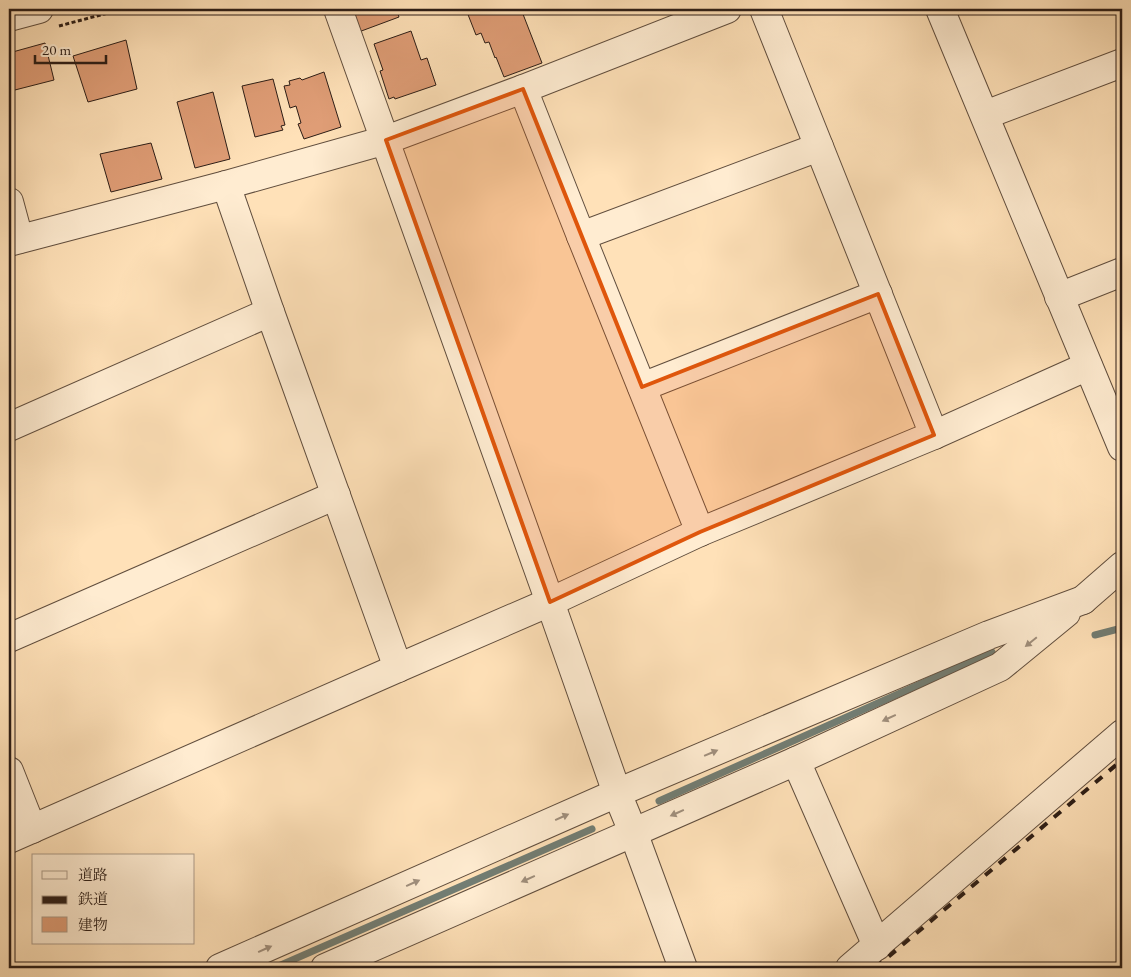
<svg xmlns="http://www.w3.org/2000/svg" width="1131" height="977" font-family="'EB Garamond','Noto Serif JP',serif">
<rect width="100%" height="100%" fill="#ffe1b8"/>
<filter id="stains"><feTurbulence type="fractalNoise" baseFrequency=".004" numOctaves="4"/><feColorMatrix values="0 0 0 0 .2 0 0 0 0 .09 0 0 0 0 .02 0 0 0 .5 -.17"/></filter>
<radialGradient id="worn" r=".72"><stop offset=".6" stop-color="#630" stop-opacity="0"/><stop offset="1" stop-color="#630" stop-opacity=".3"/></radialGradient>
<g fill="none" stroke-linecap="round" stroke-linejoin="round">
<!-- stream -->
<g stroke="#727d73" stroke-width="7">
<polyline points="1095,635 1122,628"/>
<polyline points="659,801 992,652"/>
<polyline points="274,968 592,829"/>
</g>
</g>
<!-- building -->
<g fill="#df9d76" stroke="#2c1d16">
<polygon points="348,9 396,9 399,17 356,33"/>
<polygon points="473,9 521,9 542,63 504,77 496,57 495,58 489,42 485,43 481,33 476,35 467,12"/>
<polygon points="411,31 421,60 427,58 436,85 395,99 394,97 389,99 380,71 383,70 374,44"/>
<polygon points="126,40 137,89 88,102 73,56"/>
<polygon points="45,43 54,80 11,91 9,83 9,53"/>
<polygon points="324,72 341,127 304,139 298,124 301,123 296,106 290,108 284,86 290,85 289,81 300,78 302,80"/>
<polygon points="273,79 285,125 281,126 283,130 255,137 242,86"/>
<polygon points="213,92 230,159 195,168 177,102"/>
<polygon points="151,143 162,179 111,192 100,154"/>
</g>
<g fill="none" stroke-linecap="round" stroke-linejoin="round">
<!-- minor casing -->
<g stroke="#614e3e" stroke-width="30">
<g id="minor">
<polyline points="338,9 550,602 617,793 633,832 683,968"/>
<polyline points="764,9 934,435"/>
<polyline points="940,9 1122,447"/>
<polyline points="523,89 581,236 700,532"/>
<polyline points="985,115 1122,63"/>
<polyline points="226,185 270,312 398,668"/>
<polyline points="9,202 19,239"/>
<polyline points="581,236 819,147"/>
<polyline points="9,242 226,185 386,140 523,89 727,9"/>
<polyline points="1059,297 1122,272"/>
<polyline points="642,387 878,294"/>
<polyline points="9,427 270,312"/>
<polyline points="9,638 336,495"/>
<polyline points="796,761 877,946"/>
<polyline points="9,771 32,829"/>
<polyline points="9,839 398,668 550,602 700,532 934,435 1088,366"/>
<polyline points="220,968 617,793 989,635 1083,600"/>
<polyline points="325,968 796,761 1000,667 1066,613"/>
<polyline points="850,968 1122,734"/>
</g>
</g>
<!-- tertiary casing -->
<g stroke="#614e3e" stroke-width="30">
<g id="tertiary">
<polyline points="9,17 39,9"/>
<polyline points="1083,600 1122,566"/>
</g>
</g>
<!-- path -->
<polyline stroke="#2c1d16" stroke-width="3" stroke-dasharray="4 2.5" stroke-linecap="butt" points="59,26 123,9"/>
<!-- minor -->
<use href="#minor" stroke="#ffecd1" stroke-width="28"/>
<!-- tertiary -->
<use href="#tertiary" stroke="#ffecd1" stroke-width="28"/>
<!-- rail -->
<polyline stroke="#2c1d16" stroke-width="4" stroke-dasharray="9 9" stroke-linecap="butt" points="875,968 1122,760"/>
</g>
<!-- one-way arrows -->
<defs><path id="oneway-solid" d="M-6-.8H1V-3.2L6.5 0L1 3.2V.8H-6Z" transform="scale(1.25)"/></defs>
<g fill="#a08f7d">
<use href="#oneway-solid" transform="translate(1031 642) rotate(141)"/>
<use href="#oneway-solid" transform="translate(889 718) rotate(155)"/>
<use href="#oneway-solid" transform="translate(711 753) rotate(-23)"/>
<use href="#oneway-solid" transform="translate(677 813) rotate(156)"/>
<use href="#oneway-solid" transform="translate(562 817) rotate(-24)"/>
<use href="#oneway-solid" transform="translate(528 879) rotate(156)"/>
<use href="#oneway-solid" transform="translate(413 883) rotate(-24)"/>
<use href="#oneway-solid" transform="translate(265 949) rotate(-24)"/>
</g>
<!-- marked area -->
<path fill="#df560c" fill-opacity="0.2" stroke="#df560c" stroke-width="4" stroke-linejoin="round" d="M523,89L642,387L878,294L934,435L700,532L550,602L386,140Z"/>
<!-- margin -->
<rect width="1131" height="977" fill="none" stroke="#ffe1b8" stroke-width="30"/>
<rect x="10" y="10" width="1111" height="957" fill="none" stroke="#2c1d16" stroke-width="2.5"/>
<rect x="15" y="15" width="1101" height="947" fill="none" stroke="#2c1d16"/>
<!-- legend -->
<rect x="32" y="854" width="162" height="90" fill="#ffecd1" stroke="#ab9986"/>
<rect x="42" y="871" width="25" height="8" fill="#ffecd1" stroke="#ab9986"/>
<text x="78" y="880" font-size="15" fill="#2c1d16">道路</text>
<rect x="42" y="896" width="25" height="8" fill="#2c1d16" stroke="#ab9986"/>
<text x="78" y="904" font-size="15" fill="#2c1d16">鉄道</text>
<rect x="42" y="917" width="25" height="15" fill="#df9d76" stroke="#ab9986"/>
<text x="78" y="930" font-size="15" fill="#2c1d16">建物</text>
<!-- scale -->
<path d="M35 55v8h71v-8" fill="none" stroke="#2c1d16" stroke-width="2.5"/>
<text x="42" y="55" font-size="15" fill="#2c1d16" stroke="#ffecd1" stroke-width="4" paint-order="stroke">20 m</text>
<rect width="100%" height="100%" filter="url(#stains)"/>
<rect width="100%" height="100%" fill="url(#worn)"/>
</svg>
